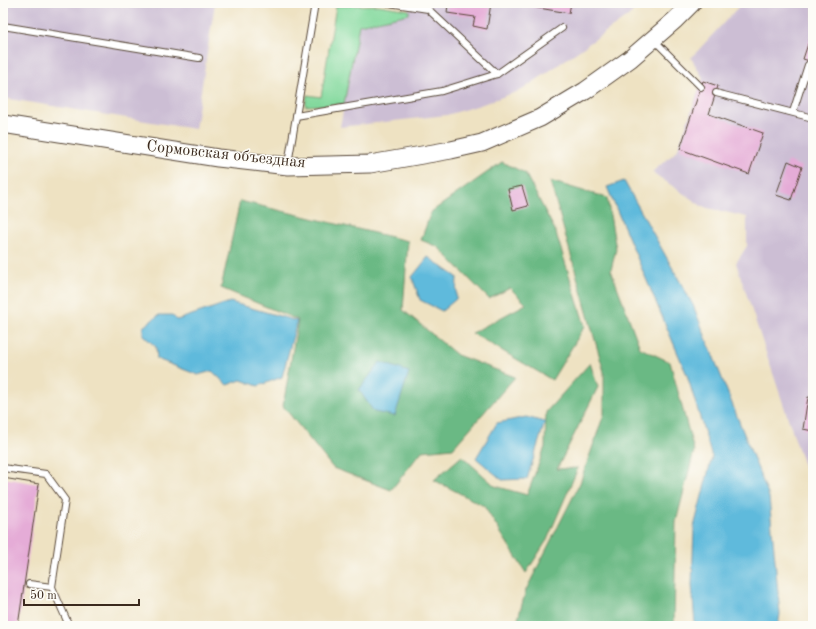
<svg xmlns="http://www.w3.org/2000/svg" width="816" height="629" font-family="'Old Standard TT',serif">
<rect width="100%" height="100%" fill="#fdfcf7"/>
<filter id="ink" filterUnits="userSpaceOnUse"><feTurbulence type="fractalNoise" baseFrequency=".025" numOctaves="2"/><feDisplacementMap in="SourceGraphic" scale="8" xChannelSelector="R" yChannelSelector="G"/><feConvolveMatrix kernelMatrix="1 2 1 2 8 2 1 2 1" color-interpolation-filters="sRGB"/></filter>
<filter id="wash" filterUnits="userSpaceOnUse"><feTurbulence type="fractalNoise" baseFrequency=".012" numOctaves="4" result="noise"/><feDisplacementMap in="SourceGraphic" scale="16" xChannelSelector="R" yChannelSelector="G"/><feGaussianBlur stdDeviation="0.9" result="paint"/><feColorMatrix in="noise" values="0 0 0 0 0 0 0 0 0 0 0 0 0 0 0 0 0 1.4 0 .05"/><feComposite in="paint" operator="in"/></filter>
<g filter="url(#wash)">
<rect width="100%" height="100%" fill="#eee2c2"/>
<!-- industrial -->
<g fill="#ccbed4">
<polygon points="3,3 215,3 195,129 3,98"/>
<polygon points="410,3 642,3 627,17 522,90 480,105 447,115 340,127 359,25 408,14"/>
<polygon points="742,3 813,3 813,493 736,263 747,246 747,217 703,207 652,172 677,151 703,78 691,58"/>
</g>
<!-- green -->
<polygon fill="#83d99d" stroke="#5f825e" points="379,5 409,10 409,14 359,25 344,104 305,106 307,95 321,97 336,6"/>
<!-- forest -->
<g fill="#6ab984" stroke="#527251">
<polygon points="502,162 525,173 555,230 585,326 552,380 472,333 526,304 510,288 489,299 438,247 421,240 431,212"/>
<polygon points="550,181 607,198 616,249 611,270 640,348 670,362 694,451 676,522 674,626 516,626 526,590 580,483 604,414 604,372"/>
<polygon points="240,201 408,241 403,310 457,355 515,377 453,448 422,451 391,490 333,468 283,406 298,320 221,288"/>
<polygon points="590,363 598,387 557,469 578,468 547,540 526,573 484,506 434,480 462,456 495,486 527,495 545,447 546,412"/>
</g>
<!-- water -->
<g fill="#5ebadc" stroke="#4c727d">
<polygon points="624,181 693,305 769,497 780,614 778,626 695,626 692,585 694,527 712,457 687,375 607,187"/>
<polygon points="428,257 457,277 456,299 442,311 420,300 412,277"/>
<polygon points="230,302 297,321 282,377 258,386 241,380 227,385 212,371 198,375 157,359 156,347 143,335 143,327 159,315 172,315 177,320"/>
<polygon points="380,362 409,372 395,416 374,412 359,390"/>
<polygon points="526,417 545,422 527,479 502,480 476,458 497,423"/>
</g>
<g id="blocks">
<!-- building -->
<g fill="#e5acd7">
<polygon points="448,3 491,3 487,29 473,26 475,17 447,13"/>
<polygon points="526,3 571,3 569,13 526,6"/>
<polygon points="813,29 813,62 803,59"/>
<polygon points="703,81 718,86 709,114 763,133 749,174 680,149"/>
<polygon points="788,161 802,167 791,200 776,195"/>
<polygon points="522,186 528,206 513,210 508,189"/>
<polygon points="808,397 813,398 813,431 803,429"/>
<polygon points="3,478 39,484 18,626 3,626"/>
</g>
</g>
</g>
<g filter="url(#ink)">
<use href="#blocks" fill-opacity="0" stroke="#564637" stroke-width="1"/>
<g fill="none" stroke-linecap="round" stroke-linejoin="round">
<!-- lane casing -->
<g stroke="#564637" stroke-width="8">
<g id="lane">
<polyline points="389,3 428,9 497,74"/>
<polyline points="3,26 199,58"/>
<polyline points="654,40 701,87"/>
<polyline points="716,93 813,118"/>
<polyline points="793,112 808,65"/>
<polyline points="296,116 442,91 497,74 562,28"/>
<polyline points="288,164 315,3"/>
<polyline points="3,468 46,474 65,500 52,587 29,584"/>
<polyline points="52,587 67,621 66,626"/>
</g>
</g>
<!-- secondary casing -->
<g stroke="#564637" stroke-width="19">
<polyline id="secondary" points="3,124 218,158 288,166 370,164 451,150 482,143 540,118 585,91 630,59 675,20 692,3"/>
</g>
<!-- lane -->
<use href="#lane" stroke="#fff" stroke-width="6"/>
<!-- secondary -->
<use href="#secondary" stroke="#fff" stroke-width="17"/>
</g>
</g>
<g text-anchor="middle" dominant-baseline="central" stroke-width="3" stroke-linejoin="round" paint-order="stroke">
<!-- street labels -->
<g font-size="16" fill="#3b2a1e" stroke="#fdfcf7">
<text transform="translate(226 155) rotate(6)">Сормовская объездная</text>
</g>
</g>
<!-- margin -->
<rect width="816" height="629" fill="none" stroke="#fdfcf7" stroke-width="16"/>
<!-- scale -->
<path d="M24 599v6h115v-6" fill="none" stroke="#3b2a1e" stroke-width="2"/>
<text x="30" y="599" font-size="12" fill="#3b2a1e" stroke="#fdfcf7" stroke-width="3" paint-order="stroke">50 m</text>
</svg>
